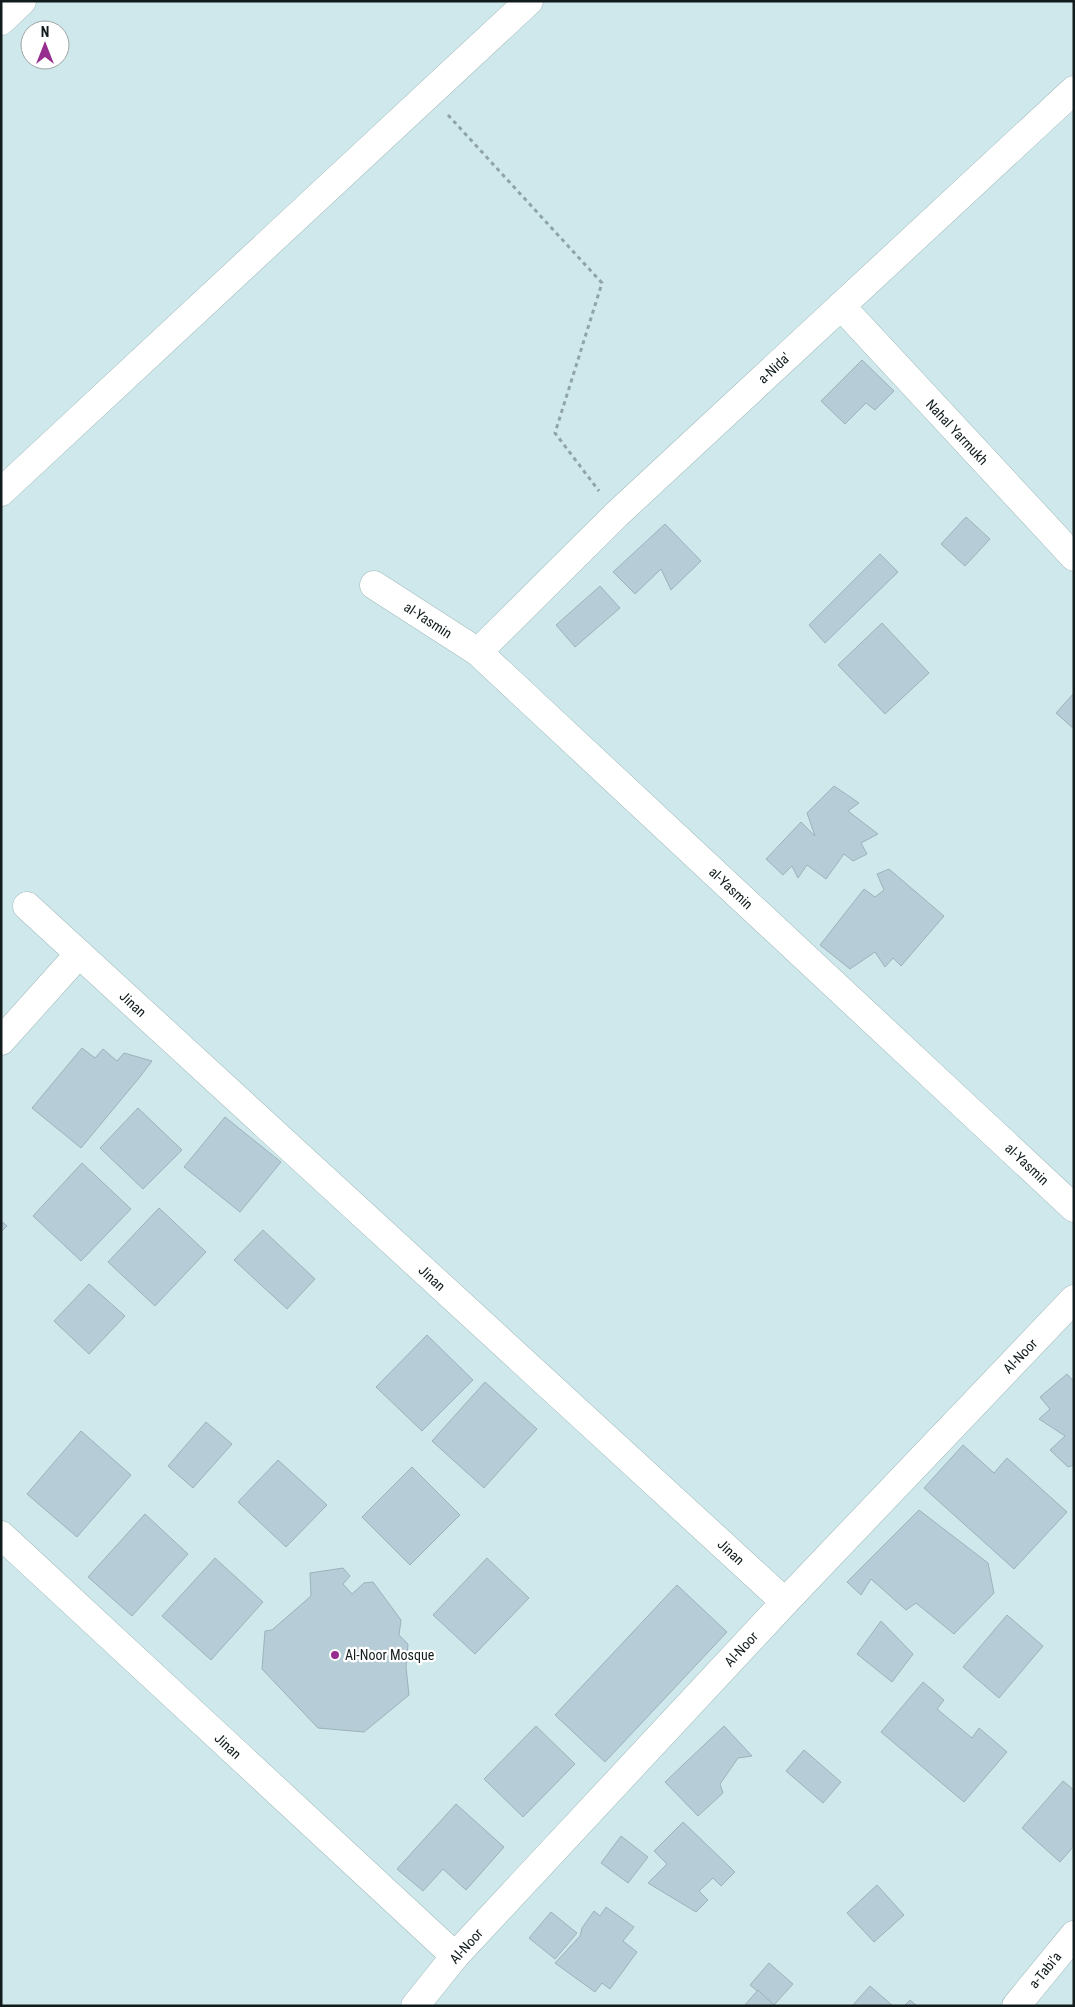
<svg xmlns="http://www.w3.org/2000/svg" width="1075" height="2007" font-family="'Roboto Condensed',sans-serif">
<rect width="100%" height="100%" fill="#cfe8eb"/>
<!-- building -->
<g fill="#b6ccd6" stroke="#9db2bc">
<polygon points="862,360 894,391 875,410 866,403 845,424 821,401"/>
<polygon points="966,517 990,539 965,566 941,544"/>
<polygon points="665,524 701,561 671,590 661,569 635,594 613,572"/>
<polygon points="880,554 898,572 825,643 809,625"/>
<polygon points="600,586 620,608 575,647 556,625"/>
<polygon points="882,623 929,673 885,714 838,665"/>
<polygon points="1074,693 1074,729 1056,713"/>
<polygon points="834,786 859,803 848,811 878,834 861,843 867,854 853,861 844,854 826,879 807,865 798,878 792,866 783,875 766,859 801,822 815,836 807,813"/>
<polygon points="889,869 944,916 901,966 893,958 885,967 875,952 850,969 820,945 864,889 875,897 884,890 877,874"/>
<polygon points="82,1048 95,1058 103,1049 117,1061 124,1053 152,1061 139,1078 81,1148 32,1108"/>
<polygon points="138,1108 182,1150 143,1189 100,1148"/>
<polygon points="225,1117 281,1162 240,1212 184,1167"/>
<polygon points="82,1163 131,1209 81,1261 33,1216"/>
<polygon points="159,1208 206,1252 155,1306 108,1262"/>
<polygon points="1,1221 7,1226 1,1232"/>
<polygon points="263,1230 315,1279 287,1309 234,1260"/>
<polygon points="89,1284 125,1316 89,1354 54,1321"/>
<polygon points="427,1335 473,1380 422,1431 376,1387"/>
<polygon points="1067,1374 1074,1382 1074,1465 1068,1467 1050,1450 1065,1436 1039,1419 1050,1409 1040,1397"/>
<polygon points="485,1382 537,1429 484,1488 432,1441"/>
<polygon points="206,1422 232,1444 193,1488 168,1466"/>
<polygon points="81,1431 131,1475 77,1537 27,1494"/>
<polygon points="963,1445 994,1473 1007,1458 1067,1512 1014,1569 924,1488"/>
<polygon points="278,1460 327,1505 286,1547 238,1502"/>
<polygon points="412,1467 460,1515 410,1565 362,1517"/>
<polygon points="919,1510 988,1563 994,1593 954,1634 916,1603 906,1610 871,1579 861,1595 847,1582"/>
<polygon points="145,1514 188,1554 132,1616 88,1577"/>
<polygon points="215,1558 263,1602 211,1660 162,1616"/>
<polygon points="487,1558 529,1598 475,1654 433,1615"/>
<polygon points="343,1568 350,1576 343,1584 352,1594 364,1583 373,1582 401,1620 399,1635 408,1644 406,1667 409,1695 364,1732 318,1728 262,1669 265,1631 272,1630 311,1596 310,1573"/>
<polygon points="677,1585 727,1632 605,1762 555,1715"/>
<polygon points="1007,1615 1043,1646 999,1698 963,1667"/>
<polygon points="881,1621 913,1654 892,1682 857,1654"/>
<polygon points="923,1682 944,1700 937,1709 972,1738 979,1728 1007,1752 964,1802 881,1732"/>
<polygon points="536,1726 575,1764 523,1817 484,1779"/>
<polygon points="724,1726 752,1756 738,1758 720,1784 723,1793 698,1816 665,1782"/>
<polygon points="804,1750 841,1782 823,1803 786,1771"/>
<polygon points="1063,1781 1074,1790 1074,1846 1060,1862 1022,1828"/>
<polygon points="456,1804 504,1847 466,1890 443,1869 423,1891 397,1869"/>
<polygon points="683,1822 735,1872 721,1886 713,1878 699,1891 708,1900 696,1912 648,1883 667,1864 654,1851"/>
<polygon points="621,1836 648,1857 628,1883 601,1863"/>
<polygon points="877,1885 904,1915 874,1942 847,1913"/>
<polygon points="606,1907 634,1927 623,1941 637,1952 610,1989 602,1983 595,1992 555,1963 580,1936 582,1928 594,1911 600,1916"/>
<polygon points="551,1912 577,1933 555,1959 529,1938"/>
<polygon points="769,1963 793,1984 774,2005 750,1985"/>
<polygon points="870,1986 893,2006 852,2006"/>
<polygon points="758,1990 774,2005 774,2006 744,2006"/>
<polygon points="910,2000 917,2006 904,2006"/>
</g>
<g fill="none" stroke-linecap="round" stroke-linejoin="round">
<!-- minor casing -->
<g stroke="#a1babc" stroke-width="29">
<g id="minor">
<polyline points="1,21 22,1"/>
<polyline points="841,306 1074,557"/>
<polyline points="1,492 529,1"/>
<polyline points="374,585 478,652 1074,1208"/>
<polyline points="478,652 617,514 1074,90"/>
<polyline points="27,906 785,1602"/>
<polyline points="1,1041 79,954"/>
<polyline points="1,1535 455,1956"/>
<polyline points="415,2006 455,1956 785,1602 1074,1299"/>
<polyline points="1016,2006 1074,1935"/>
</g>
</g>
<!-- path -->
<polyline stroke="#90a4a6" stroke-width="3" stroke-dasharray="4 4" stroke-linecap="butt" points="448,115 602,283 555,433 599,491"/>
<!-- minor -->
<use href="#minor" stroke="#fff" stroke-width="28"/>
</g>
<!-- markers -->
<circle fill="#972d8f" stroke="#fff" stroke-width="2" cx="335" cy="1655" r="5"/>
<g text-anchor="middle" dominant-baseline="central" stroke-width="4.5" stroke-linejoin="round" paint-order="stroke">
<!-- street labels -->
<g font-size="14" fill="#121c1d" stroke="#fff">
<text transform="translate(774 368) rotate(-43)">a-Nida'</text>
<text transform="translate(957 432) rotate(47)">Nahal Yarmukh</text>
<text transform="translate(428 620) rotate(33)">al-Yasmin</text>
<text transform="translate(731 888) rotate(43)">al-Yasmin</text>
<text transform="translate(133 1004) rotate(43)">Jinan</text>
<text transform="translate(1027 1164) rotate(43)">al-Yasmin</text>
<text transform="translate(432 1278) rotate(43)">Jinan</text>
<text transform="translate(1020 1356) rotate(-46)">Al-Noor</text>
<text transform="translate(731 1552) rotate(43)">Jinan</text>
<text transform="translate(741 1649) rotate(-47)">Al-Noor</text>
<text transform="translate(228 1746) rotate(43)">Jinan</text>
<text transform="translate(466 1946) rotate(-48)">Al-Noor</text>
<text transform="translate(1045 1970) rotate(-51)">a-Tabi'a</text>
</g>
<!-- poi labels -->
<g font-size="14" fill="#121c1d" stroke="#fff" text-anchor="start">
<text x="345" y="1655">Al-Noor Mosque</text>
</g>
</g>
<!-- border -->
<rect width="1075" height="2007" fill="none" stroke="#121c1d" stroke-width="5"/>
<!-- north arrow -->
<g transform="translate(45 45)"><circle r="24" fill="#ffffff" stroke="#a0a4a5"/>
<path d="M0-4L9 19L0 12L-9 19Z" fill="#972d8f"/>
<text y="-8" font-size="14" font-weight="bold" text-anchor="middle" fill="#121c1d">N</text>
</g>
</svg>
